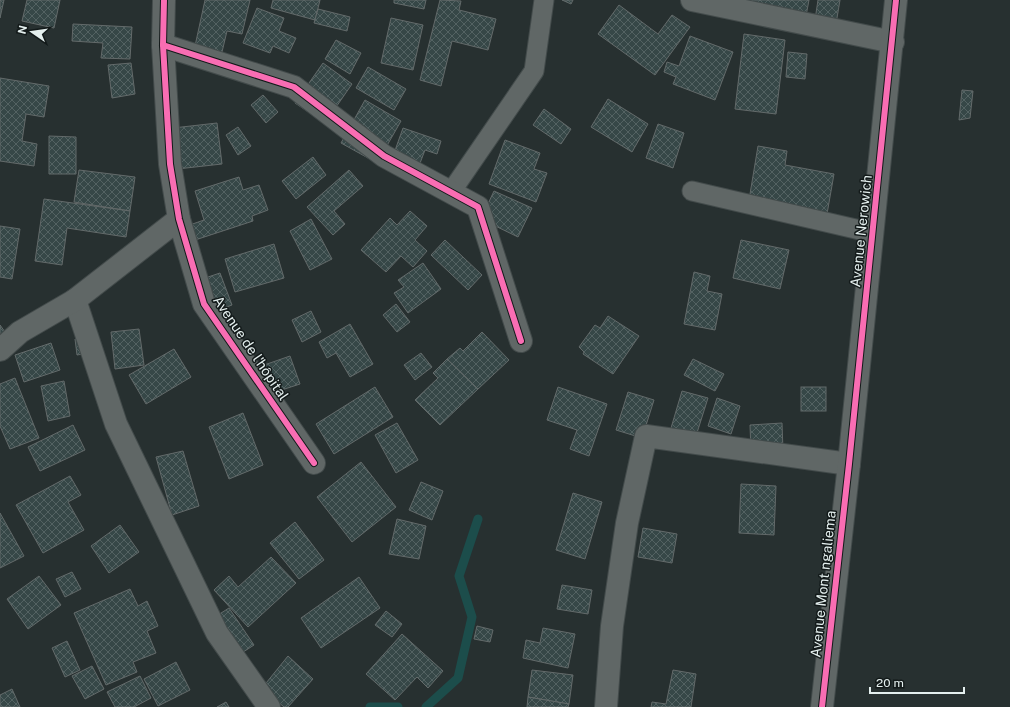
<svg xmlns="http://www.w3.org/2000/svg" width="1010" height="707" font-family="'Public Sans',sans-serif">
<defs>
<pattern id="building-cross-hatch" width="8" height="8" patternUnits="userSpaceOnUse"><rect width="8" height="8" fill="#364747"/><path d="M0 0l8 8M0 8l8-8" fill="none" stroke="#536262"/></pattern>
</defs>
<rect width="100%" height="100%" fill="#273030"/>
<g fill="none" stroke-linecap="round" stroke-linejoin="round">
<!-- stream -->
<g stroke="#1c4d4b" stroke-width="9">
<polyline points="370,707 398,707"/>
<polyline points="426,707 458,678 472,617 459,576 478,519"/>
</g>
</g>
<!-- building -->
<g fill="url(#building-cross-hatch)" stroke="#636a6a">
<polygon points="0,0 4,0 0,18"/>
<polygon points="27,0 60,0 54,28 22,21"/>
<polygon points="205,0 250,0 242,34 227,31 222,52 195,46"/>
<polygon points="273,0 320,0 315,20 271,8"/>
<polygon points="394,0 426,0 424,9 394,3"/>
<polygon points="440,0 461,1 459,10 496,19 488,50 452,41 441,86 420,80"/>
<polygon points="562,0 573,0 571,4"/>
<polygon points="727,0 809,0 806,16"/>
<polygon points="818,0 840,0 836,24 815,20"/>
<polygon points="619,5 658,34 672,15 690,27 655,75 598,34"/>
<polygon points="257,8 284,18 279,31 296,38 289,53 273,46 270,53 243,43"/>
<polygon points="318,9 350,17 347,31 314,23"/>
<polygon points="391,18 423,25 413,70 381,63"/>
<polygon points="73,24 132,27 130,59 101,58 103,43 72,41"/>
<polygon points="744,34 785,40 776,114 735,109"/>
<polygon points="690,36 733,52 715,100 673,84 676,77 664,72 667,62 679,66"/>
<polygon points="336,40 361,53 350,74 325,59"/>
<polygon points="788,52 807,54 805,79 786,77"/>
<polygon points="131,63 135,94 112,98 108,65"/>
<polygon points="323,63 352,84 325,123 295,103"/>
<polygon points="368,67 406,89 394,110 356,88"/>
<polygon points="0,78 49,86 44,117 26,114 22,141 37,144 34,166 0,161"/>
<polygon points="962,90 973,91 970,118 959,120"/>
<polygon points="263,95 278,112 266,123 251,105"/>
<polygon points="608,99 648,124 632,152 591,127"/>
<polygon points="365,100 401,121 377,163 341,143"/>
<polygon points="544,109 571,129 561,144 533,125"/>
<polygon points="217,123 222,164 177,169 173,128"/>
<polygon points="658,124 684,133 673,168 646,158"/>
<polygon points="238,127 251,146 238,155 226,135"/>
<polygon points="403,128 441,141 437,154 425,150 414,179 388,170"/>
<polygon points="49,136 76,137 76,174 49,174"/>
<polygon points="505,140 540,153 534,169 547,173 536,202 489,184"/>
<polygon points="758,146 787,151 785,165 834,174 827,214 749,200"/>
<polygon points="313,157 326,175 296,199 282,181"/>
<polygon points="79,170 135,177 130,211 74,202"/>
<polygon points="349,170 363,186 334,211 345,224 333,235 307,207"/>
<polygon points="239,177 243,190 259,185 268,210 252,216 253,221 189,242 184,227 204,220 195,191"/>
<polygon points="494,191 532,208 518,237 481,219"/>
<polygon points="44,199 130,211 126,237 67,228 62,265 35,261"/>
<polygon points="410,211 427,226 415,240 427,251 413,267 401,256 386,272 361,250 390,218 397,225"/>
<polygon points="311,219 332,259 310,270 290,231"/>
<polygon points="0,226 20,229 12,279 0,277"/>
<polygon points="445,240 482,275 468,290 431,255"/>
<polygon points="741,240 789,250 780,289 733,278"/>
<polygon points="274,244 284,278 235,292 225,259"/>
<polygon points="423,263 441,289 408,313 394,293 404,287 398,280"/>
<polygon points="694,272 710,276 707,291 722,294 715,330 684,324"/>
<polygon points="220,273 232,305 208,314 196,281"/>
<polygon points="396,304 410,322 397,332 383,315"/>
<polygon points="311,311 321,332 302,342 292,320"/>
<polygon points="608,316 639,336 613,374 583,354 584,352 579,347 595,325 600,328"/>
<polygon points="350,324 373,364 350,377 336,353 327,358 319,342"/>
<polygon points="0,325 5,332 0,335"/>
<polygon points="139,329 144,365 115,369 111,332"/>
<polygon points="482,332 509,360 478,389 447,359 460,348 463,351"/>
<polygon points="87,337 89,353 77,355 75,339"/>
<polygon points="51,343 60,370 24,382 15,355"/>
<polygon points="174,349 191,377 146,404 129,375"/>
<polygon points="421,353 432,367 415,380 404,365"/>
<polygon points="290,356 300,384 257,398 247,371"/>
<polygon points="447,359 478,389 440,425 415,400 438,378 433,373"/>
<polygon points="693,359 724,374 715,391 684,375"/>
<polygon points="15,378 39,438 10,449 0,426 0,384"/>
<polygon points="64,381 70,416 48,421 41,386"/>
<polygon points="375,387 393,417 334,454 316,424"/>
<polygon points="558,387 607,404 589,456 570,449 577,430 547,420"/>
<rect x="801" y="387" width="25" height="24"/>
<polygon points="682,391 708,398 696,436 671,428"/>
<polygon points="628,392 654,400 642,438 616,430"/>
<polygon points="717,398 740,406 731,434 708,426"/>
<polygon points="243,413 263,465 229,479 209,427"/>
<polygon points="397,423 418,460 396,473 375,435"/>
<polygon points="782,423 783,451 751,452 750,425"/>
<polygon points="73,425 85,450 40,471 28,447"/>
<polygon points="183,451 199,506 172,515 156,457"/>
<polygon points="361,462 396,507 352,542 317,497"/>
<polygon points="70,476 81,495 68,502 84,530 43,553 16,505"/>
<polygon points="421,482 443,491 432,520 409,510"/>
<polygon points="741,484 776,486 774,535 739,533"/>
<polygon points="573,493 602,502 585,559 556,550"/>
<polygon points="0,513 24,556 0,568"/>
<polygon points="397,519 426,526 419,559 389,554"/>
<polygon points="295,522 324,560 299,579 270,543"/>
<polygon points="120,525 139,552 109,573 91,546"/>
<polygon points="643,528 677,534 672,563 638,557"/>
<polygon points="271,557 296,583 248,627 214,590 229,576 238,587"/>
<polygon points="72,572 81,589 65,597 56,579"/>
<polygon points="39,576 61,605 28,629 7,599"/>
<polygon points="359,577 380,608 321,648 301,618"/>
<polygon points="562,585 592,590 588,614 557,609"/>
<polygon points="130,589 138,606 147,601 158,626 147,631 156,653 133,662 137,672 106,685 74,613"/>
<polygon points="229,608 254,645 234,658 210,620"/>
<polygon points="386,611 402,624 392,637 375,625"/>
<polygon points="477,626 493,630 490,642 474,639"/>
<polygon points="543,628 575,634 568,668 523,658 526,640 540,643"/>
<polygon points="402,634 443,671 428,688 417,677 395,700 366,674"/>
<polygon points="67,641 80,670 65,677 52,648"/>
<polygon points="288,656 313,679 288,707 284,707 262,688"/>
<polygon points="176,662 190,690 158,706 144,679"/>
<polygon points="92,666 104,689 85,699 72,676"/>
<polygon points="532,670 573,675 569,704 528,697"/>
<polygon points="673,670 696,674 691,707 651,707 652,702 666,704"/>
<polygon points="140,676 151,698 134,707 115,707 107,692"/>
<polygon points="12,689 20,707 0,707 0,695"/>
<polygon points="528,697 569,704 568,707 527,707"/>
<polygon points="226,702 229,707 217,707"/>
</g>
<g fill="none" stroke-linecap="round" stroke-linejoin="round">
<!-- service casing -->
<g stroke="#434b4b" stroke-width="21">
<g id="service">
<polyline points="692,191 873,233"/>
<polyline points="451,192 534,71 544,0"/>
</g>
</g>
<!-- minor casing -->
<g stroke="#434b4b" stroke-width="24">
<g id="minor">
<polyline points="164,0 163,45 170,164 179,219 204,304 314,463"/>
<polyline points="692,0 893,42"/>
<polyline points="163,45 294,87 384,156 478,207 521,341"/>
<polyline points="75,300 116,424 217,633 269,707"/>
<polyline points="0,350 20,332 75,300 179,219"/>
<polyline points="606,707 612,626 627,523 646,436 849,464"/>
<polyline points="822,707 849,464 896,0"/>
</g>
</g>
<!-- service -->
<use href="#service" stroke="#606766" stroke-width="19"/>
<!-- minor -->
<use href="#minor" stroke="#606766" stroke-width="22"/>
<!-- cycleway casing -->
<g stroke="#131a1a" stroke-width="8">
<g id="cycleway">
<polyline points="164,0 163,45 170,164 179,219 204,304 314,463"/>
<polyline points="163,45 294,87 384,156 478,207 521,341"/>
<polyline points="822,707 849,464 896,0"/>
</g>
</g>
<!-- cycleway -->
<use href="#cycleway" stroke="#f96db3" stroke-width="6"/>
</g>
<g text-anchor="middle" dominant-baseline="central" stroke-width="3" stroke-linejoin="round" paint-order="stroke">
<!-- street labels -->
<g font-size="14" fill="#e4efee" stroke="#131a1a">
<text transform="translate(861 231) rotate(-84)">Avenue Nerowich</text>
<text transform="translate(251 348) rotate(56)">Avenue de l'hôpital</text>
<text transform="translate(823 584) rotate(-84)">Avenue Mont ngaliema</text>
</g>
</g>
<!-- north arrow -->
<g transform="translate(32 32) rotate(283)" stroke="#131a1a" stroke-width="3" paint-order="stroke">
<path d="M0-3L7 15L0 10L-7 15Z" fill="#e4efee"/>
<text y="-6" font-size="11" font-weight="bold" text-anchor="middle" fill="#e4efee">N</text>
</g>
<!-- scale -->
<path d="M870 687v6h94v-6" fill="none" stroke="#e4efee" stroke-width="2"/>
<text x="876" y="687" font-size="12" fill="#e4efee" stroke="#131a1a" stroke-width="3" paint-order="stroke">20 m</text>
</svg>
